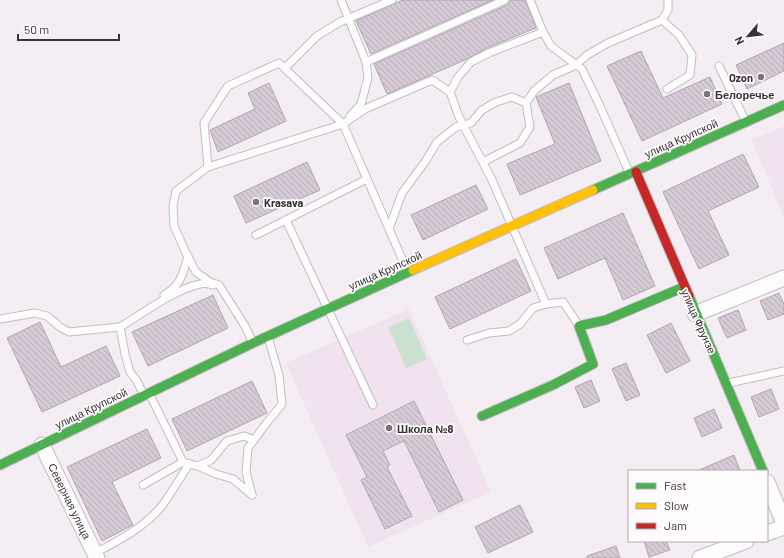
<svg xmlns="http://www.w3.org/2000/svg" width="784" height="558" font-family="Barlow,sans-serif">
<defs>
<pattern id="building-back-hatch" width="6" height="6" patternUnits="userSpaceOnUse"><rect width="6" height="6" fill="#d5cad5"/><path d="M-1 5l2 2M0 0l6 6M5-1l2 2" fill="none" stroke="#b8aeb8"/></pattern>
</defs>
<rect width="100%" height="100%" fill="#f4edf3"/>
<!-- built -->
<g fill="#f0e2ee">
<polygon points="784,126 784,218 752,140"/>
<polygon points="409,309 491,492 368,547 286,363"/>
</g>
<!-- garden -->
<polygon fill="#cce0d2" points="409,318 427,359 406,368 388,327"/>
<!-- building -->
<g fill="url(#building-back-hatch)" stroke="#ada8ad">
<polygon points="403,0 493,0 371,54 356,21"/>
<polygon points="510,0 525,0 536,28 489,47 467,59 387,94 374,64 507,5"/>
<polygon points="784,43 784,71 747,89 736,65"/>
<polygon points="641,51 663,98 710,77 722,104 642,141 607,66"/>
<polygon points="269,83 286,121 218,152 210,130 255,109 248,93"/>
<polygon points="569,83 601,161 520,195 507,164 555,144 536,97"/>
<polygon points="743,154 759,187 708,211 729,255 699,269 663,192"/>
<polygon points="307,162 320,190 246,223 234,196"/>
<polygon points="476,185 488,209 423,240 411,215"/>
<polygon points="623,213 655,286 623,300 605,258 558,279 544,248"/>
<polygon points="516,259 531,291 450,329 435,297"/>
<polygon points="779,293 784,304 784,314 768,320 760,301"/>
<polygon points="213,295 228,328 148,366 132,332"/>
<polygon points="738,310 746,330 727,338 718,318"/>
<polygon points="40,322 61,367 106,346 120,376 42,412 7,338"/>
<polygon points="671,323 690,361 666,373 647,335"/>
<polygon points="626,363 640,395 626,401 612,369"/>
<polygon points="591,380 600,401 584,408 575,387"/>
<polygon points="252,381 267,413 187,451 172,419"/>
<polygon points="771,389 779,409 759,417 751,397"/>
<polygon points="414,401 463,500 439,512 404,441 383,451 390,465 387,467 412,516 385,529 361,480 367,477 346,435"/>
<polygon points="714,409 722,428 702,437 694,418"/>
<polygon points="147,429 161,458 112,482 133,525 102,541 67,467"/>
<polygon points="734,455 740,471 697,471"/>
<polygon points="520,505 533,532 488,553 475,527"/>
<polygon points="644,541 666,541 670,550 649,557"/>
<polygon points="616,546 620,558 587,558 587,556"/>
</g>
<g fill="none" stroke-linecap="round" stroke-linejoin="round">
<!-- lane casing -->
<g stroke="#c2bdc2" stroke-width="9">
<g id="lane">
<polyline points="341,0 366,62 368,78 361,104 350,116"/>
<polyline points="530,0 543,32"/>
<polyline points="662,20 679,35 692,55 690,75 667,89"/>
<polyline points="366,62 505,0"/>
<polyline points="719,66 745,120"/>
<polyline points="285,68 317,36 340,22 392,0"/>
<polyline points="450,92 458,77 471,62 491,52 543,32 551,46 582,69 599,104 629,172"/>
<polyline points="483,162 520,143 530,127 526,103 534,91 553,75 576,65 587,55 608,43 662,20 668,10 668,0"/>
<polyline points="208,167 176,191 173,206 174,226 186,253 196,272 210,282 219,285 245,326 252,341"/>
<polyline points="286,220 373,405"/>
<polyline points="389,229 402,193 425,162 437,142 456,127 471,123 482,110 496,102 512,97 526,103"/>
<polyline points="256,235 367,179"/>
<polyline points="407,270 343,124 279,63 228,86 204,123 208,167 343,124 365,109 432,80 450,92 459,117 491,178 546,304"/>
<path d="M164,295C181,285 183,274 188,256"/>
<polyline points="0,319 35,313 47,316 60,327 69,332 120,327"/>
<polyline points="467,340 489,333 509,331 520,324 533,308 546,304 563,302 578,324"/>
<polyline points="729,383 784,371"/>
<path d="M143,394L137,381L130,372L125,354L120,327C144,313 173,290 200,284C204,283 209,284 213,285"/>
<polyline points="185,463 198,466 211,460 227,441 244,436 254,440"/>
<polyline points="198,466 216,474 233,479 252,495"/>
<polyline points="143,485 183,462 150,395"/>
<polyline points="252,495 246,472 248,448 265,425 282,404 279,375 268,337"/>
<path d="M95,553C120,540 147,526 164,503C173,490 181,477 189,464"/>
</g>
</g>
<!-- street casing -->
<g stroke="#c2bdc2" stroke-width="17">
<g id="street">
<polyline points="695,314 784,278"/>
<polyline points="42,445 97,558"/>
<polyline points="767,482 784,523"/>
<polyline points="767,533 784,527"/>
<polyline points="700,558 746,541"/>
</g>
</g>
<!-- fast casing -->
<g stroke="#c2bdc2" stroke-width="11">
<g id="fast">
<polyline points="593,190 784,105"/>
<polyline points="689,296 763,471"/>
<polyline points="482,416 553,385 593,364 579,326 606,320 684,287"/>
<polyline points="0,465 253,343 413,270"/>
</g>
</g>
<!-- slow casing -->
<g stroke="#c2bdc2" stroke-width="11">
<polyline id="slow" points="413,270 593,190"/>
</g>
<!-- jam casing -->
<g stroke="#c2bdc2" stroke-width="11">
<polyline id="jam" points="636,172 689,296"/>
</g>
<!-- lane -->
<use href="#lane" stroke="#fdfcfd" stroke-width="7"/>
<!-- street -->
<use href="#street" stroke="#fdfcfd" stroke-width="15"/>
<!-- fast -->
<use href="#fast" stroke="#4caf50" stroke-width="9"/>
<!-- slow -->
<use href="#slow" stroke="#ffc107" stroke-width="9"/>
<!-- jam -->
<use href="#jam" stroke="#c62828" stroke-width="9"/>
</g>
<!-- markers -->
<g fill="#7a7479" stroke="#fefbfd" stroke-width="1.5">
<circle cx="761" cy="77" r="4"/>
<circle cx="707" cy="94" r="4"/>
<circle cx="256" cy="202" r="4"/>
<circle cx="389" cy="428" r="4"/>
</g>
<g text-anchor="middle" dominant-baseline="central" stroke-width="3.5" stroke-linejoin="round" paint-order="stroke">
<!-- poi labels -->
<g font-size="11" font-weight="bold" fill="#393338" stroke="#fefbfd" text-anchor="start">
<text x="753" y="77" text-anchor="end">Ozon</text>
<text x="715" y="94">Белоречье</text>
<text x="264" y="202">Krasava</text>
<text x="397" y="428">Школа №8</text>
</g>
<!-- street labels -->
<g font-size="11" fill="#393338" stroke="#fefbfd">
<text transform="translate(681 138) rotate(-24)">улица Крупской</text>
<text transform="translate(385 270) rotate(-24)">улица Крупской</text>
<text transform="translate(699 321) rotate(66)">улица Фрунзе</text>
<text transform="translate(91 408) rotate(-26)">улица Крупской</text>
<text transform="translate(70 501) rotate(64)">Северная улица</text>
</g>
</g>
<!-- legend -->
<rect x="628" y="470" width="140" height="72" fill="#fefbfd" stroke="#afabae"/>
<rect x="636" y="483" width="20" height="6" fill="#4caf50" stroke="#afabae"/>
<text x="664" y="490" font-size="12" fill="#393338">Fast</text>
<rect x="636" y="503" width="20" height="6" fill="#ffc107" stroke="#afabae"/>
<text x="664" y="510" font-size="12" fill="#393338">Slow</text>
<rect x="636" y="523" width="20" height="6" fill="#c62828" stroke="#afabae"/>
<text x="664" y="530" font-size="12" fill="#393338">Jam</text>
<!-- north arrow -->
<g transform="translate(748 36) rotate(242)" stroke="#fefbfd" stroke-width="3" paint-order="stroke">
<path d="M0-3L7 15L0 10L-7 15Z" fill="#393338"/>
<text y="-6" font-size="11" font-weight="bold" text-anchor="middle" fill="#393338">N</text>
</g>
<!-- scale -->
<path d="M18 34v6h101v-6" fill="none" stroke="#393338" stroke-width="2"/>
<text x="24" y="34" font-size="12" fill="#393338" stroke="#fefbfd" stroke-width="3" paint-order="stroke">50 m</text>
</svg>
